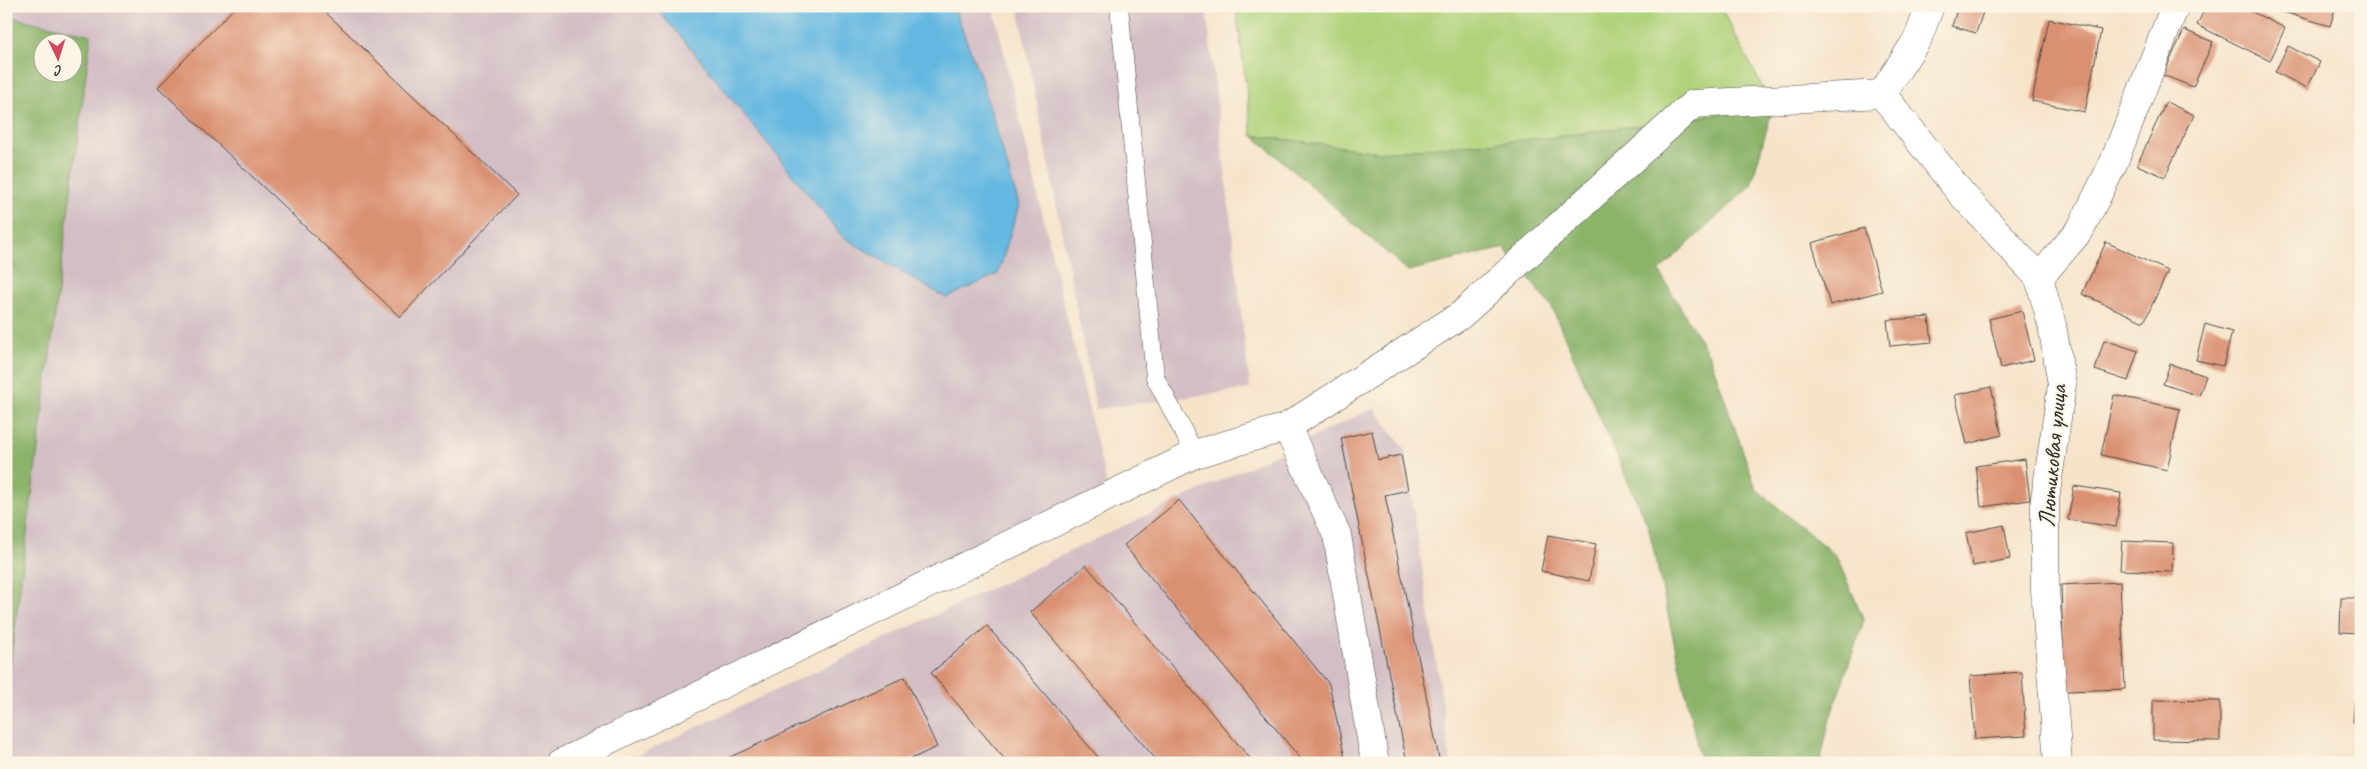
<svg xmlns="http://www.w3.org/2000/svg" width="2367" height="769" font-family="Caveat,sans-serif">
<rect width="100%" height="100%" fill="#fcf5e5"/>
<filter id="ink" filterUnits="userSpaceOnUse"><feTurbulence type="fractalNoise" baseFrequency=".02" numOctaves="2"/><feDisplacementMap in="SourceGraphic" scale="10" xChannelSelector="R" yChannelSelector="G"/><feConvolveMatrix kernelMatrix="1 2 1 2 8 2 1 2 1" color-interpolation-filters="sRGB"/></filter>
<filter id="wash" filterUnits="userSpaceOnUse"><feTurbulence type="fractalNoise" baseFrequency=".0096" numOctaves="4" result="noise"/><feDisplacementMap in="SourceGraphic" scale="20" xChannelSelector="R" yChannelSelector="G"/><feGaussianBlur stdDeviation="1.12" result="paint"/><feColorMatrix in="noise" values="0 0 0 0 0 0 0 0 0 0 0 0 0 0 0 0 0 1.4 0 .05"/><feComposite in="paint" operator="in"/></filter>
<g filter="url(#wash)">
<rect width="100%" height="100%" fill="#f6e4ca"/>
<!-- industrial -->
<g fill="#d2bec4" fill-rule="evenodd">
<path d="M6,6H993L1112,507L543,763H6ZM42,42H72V72H42Z"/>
<polygon points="1018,6 1206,6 1250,389 1096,409"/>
<polygon points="1374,408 1405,450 1451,763 621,763"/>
</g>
<!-- green -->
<polygon fill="#afd27a" stroke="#6d7e52" points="1236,6 1720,6 1773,107 1547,138 1380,152 1252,135"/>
<!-- forest -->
<g fill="#8bb46a" stroke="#5b704a" fill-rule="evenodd">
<path d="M6,16L91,35L6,697ZM42,42H72V72H42Z"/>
<polygon points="1773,107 1751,185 1659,271 1710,357 1756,489 1836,556 1864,620 1830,718 1820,763 1701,763 1649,529 1551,306 1504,248 1408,271 1252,135 1380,152 1547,138"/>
</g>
<!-- water -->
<polygon fill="#65b8e1" stroke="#487286" points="654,6 953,6 981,78 1019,205 998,274 946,298 843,237 693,51"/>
<g id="blocks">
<!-- building -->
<g fill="#da9172">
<polygon points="236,6 319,6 517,195 400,317 158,87"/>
<polygon points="1958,6 1985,6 1976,33 1952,26"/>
<polygon points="2206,6 2240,6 2285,28 2270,61 2197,25"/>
<polygon points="2281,6 2336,6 2330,26 2280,11"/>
<polygon points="2049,19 2101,30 2085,112 2032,101"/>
<polygon points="2184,30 2213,42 2193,87 2163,75"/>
<polygon points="2288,46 2320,62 2307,88 2275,72"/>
<polygon points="2166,102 2194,115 2165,177 2137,165"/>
<polygon points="1864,228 1882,291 1830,305 1812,243"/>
<polygon points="2106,242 2168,271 2144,322 2082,294"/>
<polygon points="2022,311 2034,360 2001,368 1989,319"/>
<polygon points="1929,317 1932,342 1890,346 1887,320"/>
<polygon points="2205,324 2232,332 2223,366 2196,360"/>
<polygon points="2104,340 2138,351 2128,381 2095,370"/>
<polygon points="2170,364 2206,376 2199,396 2163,384"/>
<polygon points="1991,387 2002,435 1967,444 1955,395"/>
<polygon points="2114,395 2180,409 2167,470 2101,455"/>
<polygon points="1372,431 1378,460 1401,455 1408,490 1385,495 1440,763 1407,763 1341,438"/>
<polygon points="2025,459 2030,500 1981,507 1976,466"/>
<polygon points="2074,486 2121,493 2116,527 2068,520"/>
<polygon points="1179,500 1329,684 1346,763 1304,763 1124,545"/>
<polygon points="2004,525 2010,559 1973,566 1966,533"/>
<polygon points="1548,535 1596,544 1589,581 1541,571"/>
<polygon points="2122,541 2173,543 2172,572 2120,570"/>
<polygon points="1086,565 1254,763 1159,763 1030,612"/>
<polygon points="2120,582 2125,689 2065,691 2061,585"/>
<polygon points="2341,598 2361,598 2361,633 2340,632"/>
<polygon points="987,626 1103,763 1008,763 931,673"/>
<polygon points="2022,672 2026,736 1975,739 1970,676"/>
<polygon points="905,677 937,747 902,763 717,763"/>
<polygon points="2153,700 2220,701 2220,741 2153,740"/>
<polygon points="2355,703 2361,704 2361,723 2353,722"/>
</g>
</g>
</g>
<g filter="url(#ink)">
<use href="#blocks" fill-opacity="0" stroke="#494743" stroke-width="1"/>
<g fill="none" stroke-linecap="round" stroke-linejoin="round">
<!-- service casing -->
<g stroke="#494743" stroke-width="19">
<polyline id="service" points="1119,6 1155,377 1195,454"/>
</g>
<!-- minor casing -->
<g stroke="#494743" stroke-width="29">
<g id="minor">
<polyline points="1882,94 1960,192 2039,278"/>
<polyline points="1882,94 1918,38 1930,6"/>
<polyline points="1287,427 1337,535 1375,763"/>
<polyline points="561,763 1195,454 1287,427 1461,315 1693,104 1882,94"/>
<polyline points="2058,763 2045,590 2045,499 2062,385 2052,325 2039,278 2080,230 2113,164 2175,6"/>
</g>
</g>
<!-- service -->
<use href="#service" stroke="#fff" stroke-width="18"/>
<!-- minor -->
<use href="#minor" stroke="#fff" stroke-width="28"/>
</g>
</g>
<g text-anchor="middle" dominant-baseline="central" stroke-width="4" stroke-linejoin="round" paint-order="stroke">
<!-- street labels -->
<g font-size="24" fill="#2b2b2b" stroke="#fcf5e5">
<text transform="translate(2052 456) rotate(-85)">Лютиковая улица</text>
</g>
</g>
<!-- margin -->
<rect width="2367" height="769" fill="none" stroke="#fcf5e5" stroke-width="25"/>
<!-- north arrow -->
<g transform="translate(58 58) rotate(176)"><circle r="24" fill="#fcf5e5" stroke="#a8a49b"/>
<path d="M0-4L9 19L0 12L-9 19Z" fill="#d1495b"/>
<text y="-8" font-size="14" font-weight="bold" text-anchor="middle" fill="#2b2b2b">С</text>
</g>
</svg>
